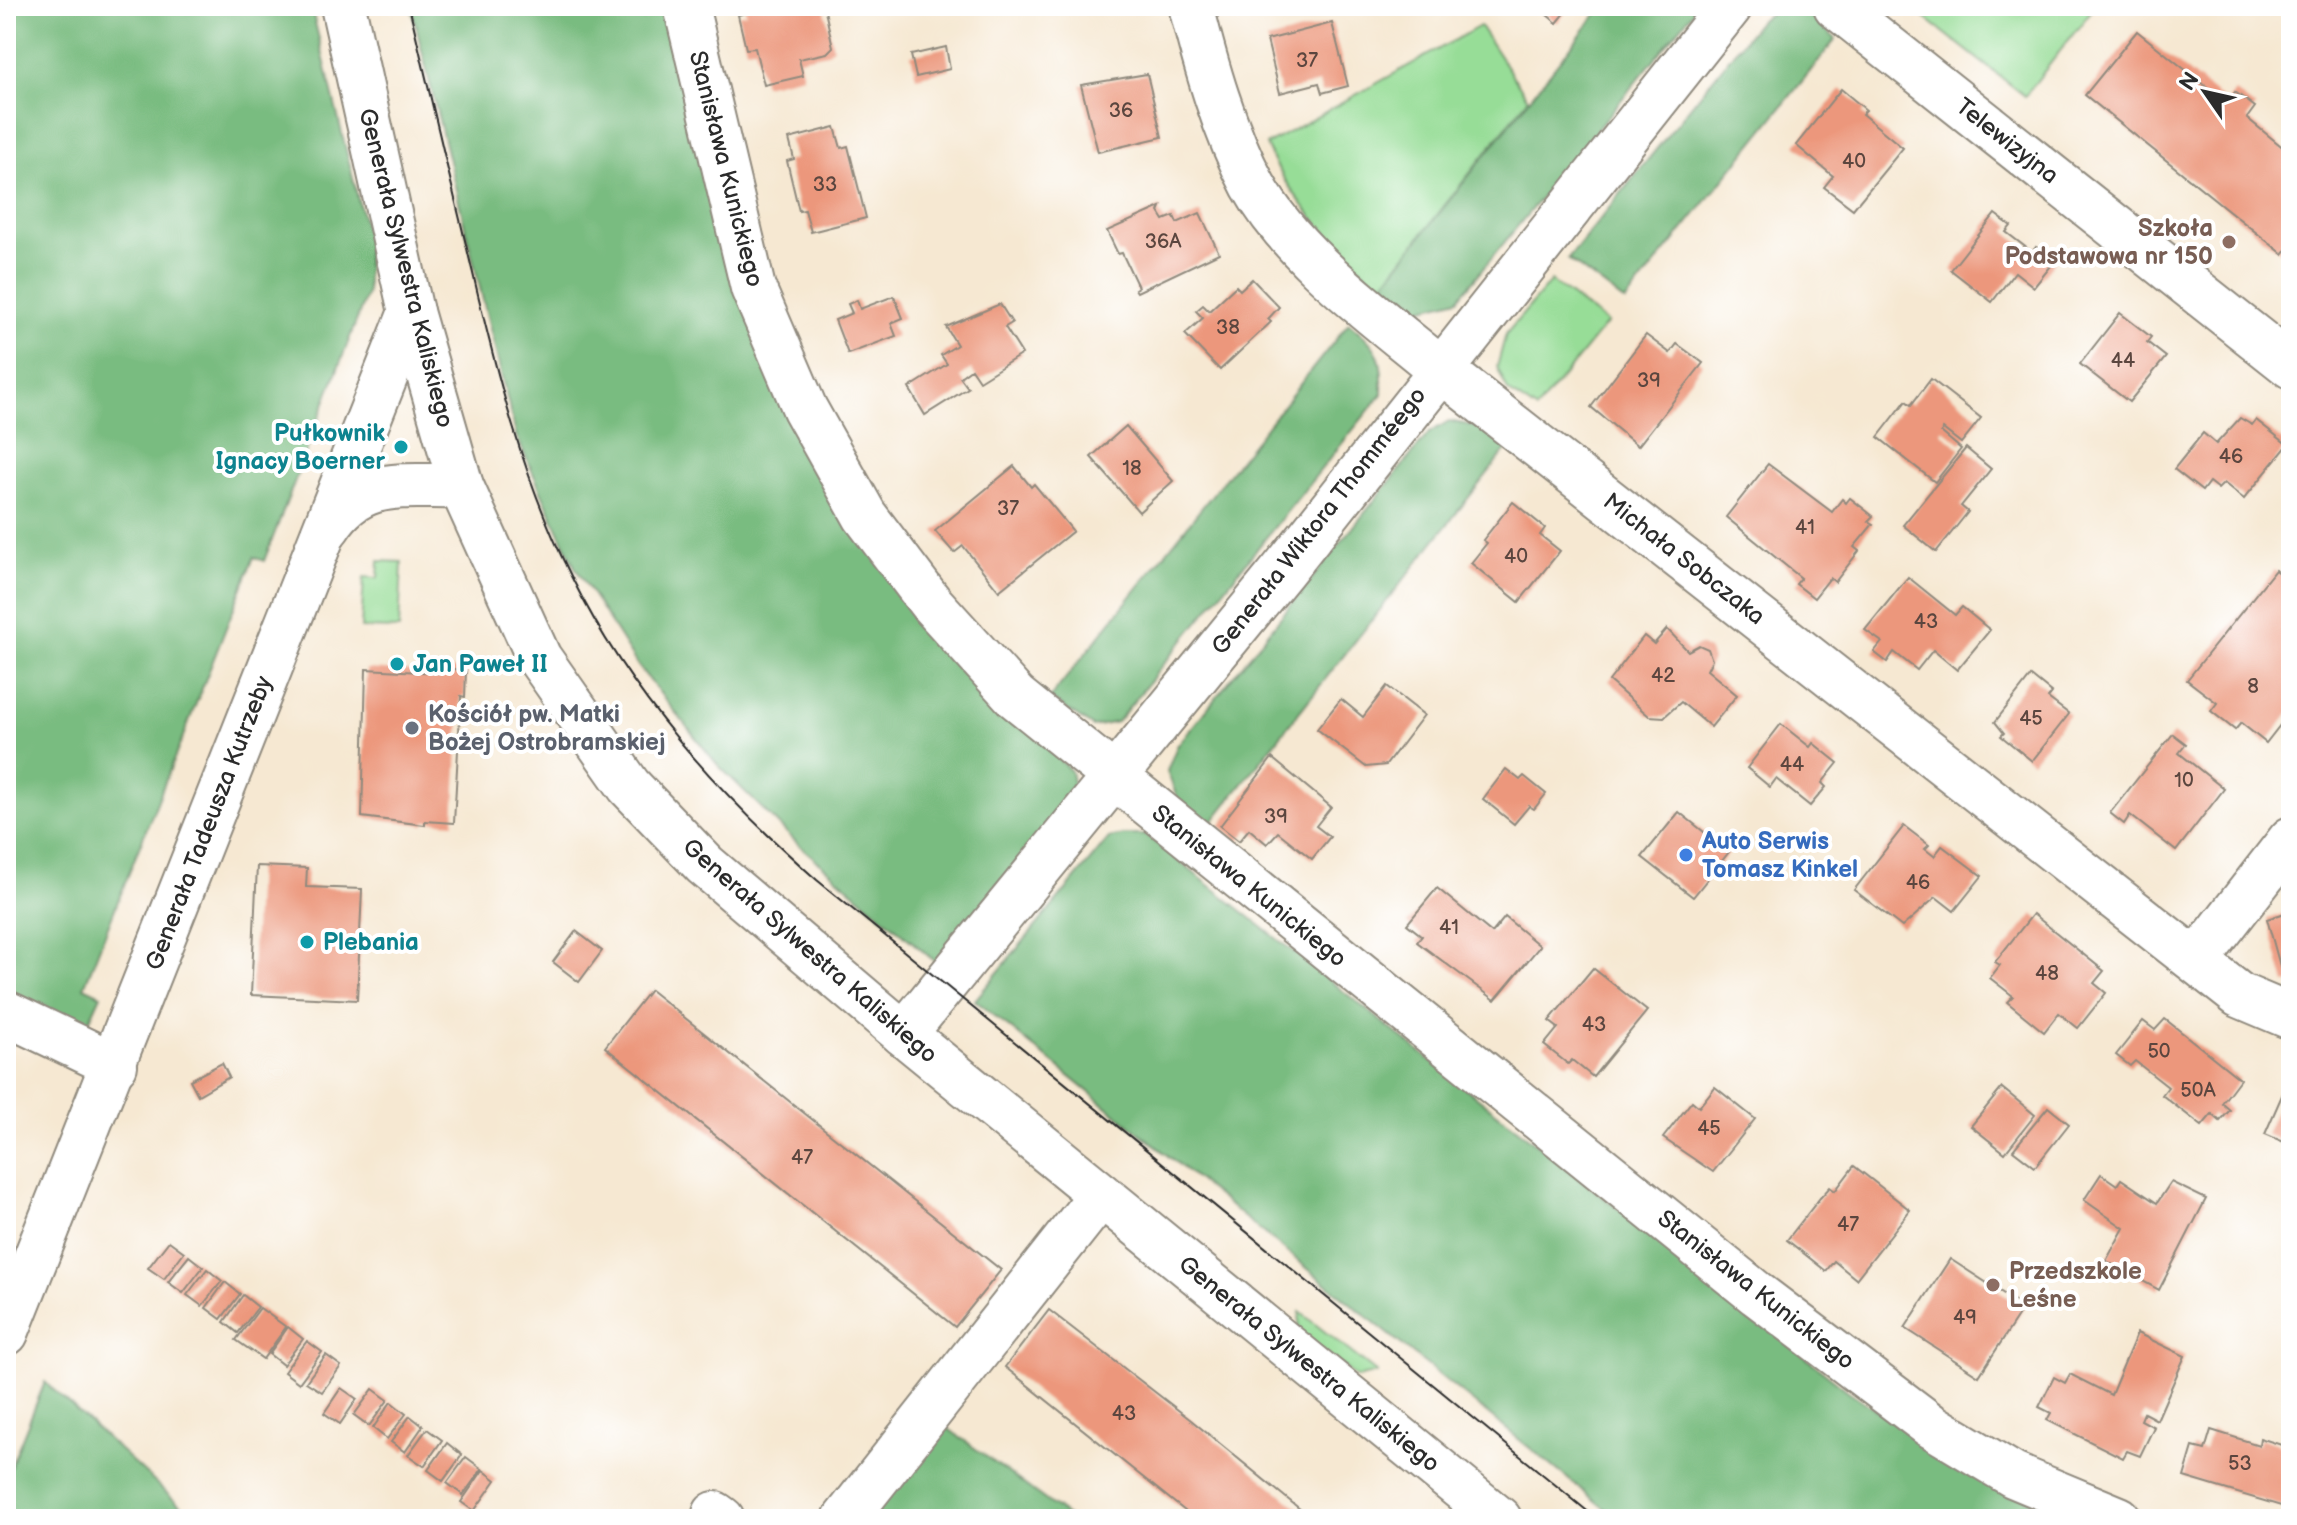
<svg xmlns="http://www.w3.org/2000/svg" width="2297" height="1525" font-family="'Balsamiq Sans',sans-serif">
<rect width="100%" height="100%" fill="#fff"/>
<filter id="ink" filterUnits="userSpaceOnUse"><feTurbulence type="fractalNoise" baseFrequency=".0125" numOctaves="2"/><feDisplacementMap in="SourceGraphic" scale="16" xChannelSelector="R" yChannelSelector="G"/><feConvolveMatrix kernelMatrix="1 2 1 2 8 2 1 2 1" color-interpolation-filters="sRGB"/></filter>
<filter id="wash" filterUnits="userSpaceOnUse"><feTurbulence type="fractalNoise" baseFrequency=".006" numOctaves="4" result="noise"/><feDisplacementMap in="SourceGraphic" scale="32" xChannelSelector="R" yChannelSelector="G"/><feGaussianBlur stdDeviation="1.8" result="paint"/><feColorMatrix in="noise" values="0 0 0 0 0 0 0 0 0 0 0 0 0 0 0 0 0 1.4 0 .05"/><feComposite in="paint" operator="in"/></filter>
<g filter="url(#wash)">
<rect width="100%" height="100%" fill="#f6e8d2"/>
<!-- green -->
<g fill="#97dd97" stroke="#618461" stroke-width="2">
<polygon points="1910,6 2095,6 2025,96"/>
<path d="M1480,26L1528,99L1380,288C1337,244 1291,202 1266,145Z"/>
<polygon points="1551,281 1607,323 1536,410 1508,391 1497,367 1506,334"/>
<polygon points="379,561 402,562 399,629 361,628 364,577 378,578"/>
<polygon points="1300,1312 1377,1373 1357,1378 1298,1331"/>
</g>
<!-- forest -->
<g fill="#79bc80" stroke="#527456" stroke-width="2">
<polygon points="14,6 311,6 367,236 367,293 264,561 254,557 84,987 101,995 85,1030 6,1003 6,259"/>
<polygon points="411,6 674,6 745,298 1005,707 1071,771 1074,788 1056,824 938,964 799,845 716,763 638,666 575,567 516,435"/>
<polygon points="1603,6 1698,6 1458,299 1412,311 1380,288"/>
<polygon points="1782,7 1807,13 1836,39 1625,302 1568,259 1760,20"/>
<path d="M1349,323C1379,348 1383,355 1382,394L1117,722L1093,727L1050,698Z"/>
<polygon points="1449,421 1479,427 1507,449 1210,825 1178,800 1167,771 1177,746 1429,433"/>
<polygon points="1123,835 1146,835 1848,1391 1935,1450 2067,1519 1622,1519 1614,1516 975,1000 1109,838"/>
<polygon points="45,1382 195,1519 6,1519 6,1478"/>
<polygon points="942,1424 1071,1519 862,1519"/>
</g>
<g id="blocks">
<!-- building -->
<g fill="#ec977c">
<polygon points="744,6 824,6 833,47 827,53 799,59 803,76 764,85 755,48 746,49 738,15 746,13"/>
<polygon points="1536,6 1571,6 1557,23"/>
<polygon points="1332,23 1348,86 1322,93 1319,83 1280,93 1267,40"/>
<polygon points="2137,31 2227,103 2235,92 2255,107 2247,118 2291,154 2291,244 2283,254 2085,95"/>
<polygon points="946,47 950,69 916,77 911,55"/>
<polygon points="1147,74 1162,137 1098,152 1081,85"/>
<polygon points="1841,89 1866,110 1862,114 1903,148 1853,209 1824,187 1833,176 1796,145"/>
<polygon points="835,127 841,148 848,146 866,218 811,232 805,210 799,211 787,161 794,159 789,139"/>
<polygon points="1161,207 1159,212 1164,220 1174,216 1177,223 1200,213 1219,253 1137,292 1135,289 1138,287 1122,253 1118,254 1107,231"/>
<polygon points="1995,214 2011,226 2006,232 2032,252 2036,247 2055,261 2034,287 2015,272 1992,302 1951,270"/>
<polygon points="1252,279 1279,307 1268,319 1271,322 1220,370 1185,334 1203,318 1196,311 1203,305 1209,311 1236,286 1240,290"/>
<polygon points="894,296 903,318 891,323 896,336 848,354 835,320 852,313 848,304 857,300 860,309"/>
<polygon points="1000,304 1012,323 1005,327 1022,354 979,381 971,369 960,377 968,388 925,415 909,388 947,364 941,355 957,345 946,327"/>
<polygon points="2120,313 2151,337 2147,342 2166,357 2129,402 2080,364"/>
<polygon points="1646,335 1670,353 1677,344 1703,363 1638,446 1591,407"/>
<polygon points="1931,379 1981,418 1961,443 1943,429 1941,432 1961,449 1935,482 1878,437 1906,401 1911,405"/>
<polygon points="2240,418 2252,425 2256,420 2288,445 2244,499 2224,483 2218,489 2209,482 2202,491 2174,469 2203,433 2216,444"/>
<polygon points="1126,426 1173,481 1139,512 1091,457"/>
<polygon points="1966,448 1991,469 1961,506 1968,512 1936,552 1903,525"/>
<polygon points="1768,464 1832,512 1842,499 1846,503 1850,498 1873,516 1868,521 1873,524 1854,547 1859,551 1835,582 1830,578 1814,598 1796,584 1801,578 1726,517"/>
<polygon points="1014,466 1031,487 1034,484 1073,531 999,591 963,546 954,553 935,531"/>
<polygon points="1513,502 1545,528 1540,535 1560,551 1519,602 1471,563 1487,543 1483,540"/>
<polygon points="2275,570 2291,584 2291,598 2284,606 2291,612 2291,711 2266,743 2241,723 2235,730 2211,711 2217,703 2187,680"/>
<polygon points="1908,577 1955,615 1962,607 1990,630 1957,670 1933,650 1917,670 1894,652 1887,662 1874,652 1882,642 1865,630"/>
<polygon points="1667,629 1688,651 1699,645 1708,649 1712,660 1707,670 1737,695 1711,727 1681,702 1664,717 1649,716 1609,681 1644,636 1654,644"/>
<polygon points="439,668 466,670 465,697 461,696 454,823 425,821 425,825 362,817 366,669 439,673"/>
<polygon points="2031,676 2052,693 2048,698 2069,714 2032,761 2001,736 2004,733 1995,722"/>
<polygon points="1387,686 1424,715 1386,765 1366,767 1317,729 1341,699 1363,717"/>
<polygon points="1781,724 1810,747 1813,743 1838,763 1822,783 1826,787 1810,806 1776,779 1770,787 1747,768"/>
<polygon points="2173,734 2186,744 2179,753 2224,789 2176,851 2130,815 2124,824 2110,813"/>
<polygon points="1272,758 1331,807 1316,826 1330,837 1312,859 1278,832 1267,844 1249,829 1239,841 1220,826"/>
<polygon points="1506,769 1520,780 1524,776 1546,794 1534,809 1529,806 1514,824 1483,799"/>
<polygon points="1679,812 1729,852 1693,897 1642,857"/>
<polygon points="1904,826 1929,845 1925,849 1934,856 1942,846 1982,876 1954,911 1936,897 1902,927 1854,890"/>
<polygon points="257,866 307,868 306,887 362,889 357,1000 251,995"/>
<polygon points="1437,888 1492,933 1505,917 1540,946 1495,1000 1417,942 1422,936 1407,924"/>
<polygon points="2291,911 2291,983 2285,984 2267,919"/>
<polygon points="2033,914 2104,971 2094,983 2106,993 2078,1028 2059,1013 2044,1032 2007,1002 2013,996 1990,978 2000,965 1995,962"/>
<polygon points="576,931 602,951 579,982 553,962"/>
<polygon points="1593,968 1647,1011 1593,1077 1572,1060 1568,1064 1544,1045 1558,1028 1549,1021"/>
<polygon points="650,990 1001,1270 955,1327 605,1047"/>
<polygon points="2165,1019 2240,1079 2222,1103 2230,1110 2220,1121 2212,1114 2202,1126 2162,1095 2168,1087 2135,1061 2130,1066 2116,1055 2143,1021 2155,1030"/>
<polygon points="222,1063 229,1077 198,1095 190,1080"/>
<polygon points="1715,1087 1755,1119 1713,1172 1663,1138 1692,1101 1699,1107"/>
<polygon points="2002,1088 2035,1115 2005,1153 1971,1126"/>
<polygon points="2283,1093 2291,1096 2291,1145 2265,1134"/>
<polygon points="2048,1107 2069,1124 2035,1167 2013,1150"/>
<polygon points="1854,1166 1910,1210 1856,1279 1834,1261 1826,1271 1787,1240 1820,1198 1830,1187 1835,1191"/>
<polygon points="2101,1174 2117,1185 2121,1179 2157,1203 2171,1182 2206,1199 2159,1290 2106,1261 2124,1228 2084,1200"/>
<polygon points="169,1241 184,1252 164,1279 148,1268"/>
<polygon points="189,1256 203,1267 183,1293 168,1282"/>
<polygon points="1950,1259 2024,1307 1979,1376 1905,1328"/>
<polygon points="207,1269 222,1281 202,1306 187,1295"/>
<polygon points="225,1282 240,1294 221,1319 206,1308"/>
<polygon points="243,1295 258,1307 238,1333 224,1322"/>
<polygon points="260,1308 286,1327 263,1359 236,1340"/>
<polygon points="1049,1310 1191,1420 1312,1519 1195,1519 1005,1367"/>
<polygon points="288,1327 303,1339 283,1365 269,1354"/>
<polygon points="2137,1333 2185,1356 2157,1420 2144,1413 2141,1420 2154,1427 2140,1456 2127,1451 2123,1458 2047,1420 2051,1413 2039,1407 2054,1377 2065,1383 2070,1374 2111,1395"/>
<polygon points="307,1341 322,1352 299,1383 284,1372"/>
<polygon points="326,1355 341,1366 322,1392 306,1382"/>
<polygon points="341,1388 357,1399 340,1424 324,1413"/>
<polygon points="373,1389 388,1400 369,1426 354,1415"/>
<polygon points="391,1402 406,1414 387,1439 373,1428"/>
<polygon points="410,1416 423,1426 405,1452 391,1442"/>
<polygon points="427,1429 442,1440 424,1466 408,1455"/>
<polygon points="2211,1430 2259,1445 2260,1438 2291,1448 2291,1509 2184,1477 2193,1447 2205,1450"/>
<polygon points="447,1443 462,1455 443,1481 428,1470"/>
<polygon points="466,1457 482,1469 463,1495 447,1483"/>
<polygon points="483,1470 496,1480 474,1511 461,1502"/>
</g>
</g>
</g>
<g filter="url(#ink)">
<use href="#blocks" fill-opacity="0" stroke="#908a7e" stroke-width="2"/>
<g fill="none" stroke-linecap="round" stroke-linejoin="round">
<!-- minor casing -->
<g stroke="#908a7e" stroke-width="48">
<g id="minor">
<polyline points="343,6 411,312 461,486 539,658 629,786 705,865 904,1034 1499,1519"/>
<polyline points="686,6 753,288 805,409 865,516 930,602 1016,697 1757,1294 1930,1425 2013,1475 2119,1519"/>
<path d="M1191,6C1206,66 1224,130 1253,185C1292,256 1378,317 1440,369L2239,995L2291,1017"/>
<polyline points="1836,6 2291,366"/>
<path d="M328,527C361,475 407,488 461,486"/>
<polyline points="2197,960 2291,839"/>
<polyline points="6,1013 115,1065"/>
<polyline points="904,1034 1283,570 1730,6"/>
<polyline points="6,1333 411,312"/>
<polyline points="715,1514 722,1519"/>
<polyline points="845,1519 1101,1195"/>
</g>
</g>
<!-- minor -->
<use href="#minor" stroke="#fff" stroke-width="44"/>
<!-- tram -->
<path stroke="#2b2b2b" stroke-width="2" d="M409,6C429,92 450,179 471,265C496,372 522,477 571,576C630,696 718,793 817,880L1597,1519"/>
</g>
</g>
<!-- markers -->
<g fill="#8d6e63" stroke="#fff" stroke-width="3">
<circle cx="2229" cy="242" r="8"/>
<circle cx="1993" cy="1285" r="8"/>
</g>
<g fill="#0f9aa8" stroke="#fff" stroke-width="3">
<circle cx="401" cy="447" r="8"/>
<circle cx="397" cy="664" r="8"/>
<circle cx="307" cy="942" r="8"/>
</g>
<circle fill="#6b7280" stroke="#fff" stroke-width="3" cx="412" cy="728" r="8"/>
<circle fill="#3f7fe0" stroke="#fff" stroke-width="3" cx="1686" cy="855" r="8"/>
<g text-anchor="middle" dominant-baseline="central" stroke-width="8" stroke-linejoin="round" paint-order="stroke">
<!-- number labels -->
<g font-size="20" fill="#5b463f">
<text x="1307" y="61">37</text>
<text x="1121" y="111">36</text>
<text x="1854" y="162">40</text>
<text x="825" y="185">33</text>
<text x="1163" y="242">36A</text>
<text x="1228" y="328">38</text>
<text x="2123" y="361">44</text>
<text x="1649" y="381">39</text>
<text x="2231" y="457">46</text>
<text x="1132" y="469">18</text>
<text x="1008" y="509">37</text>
<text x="1805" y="528">41</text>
<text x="1516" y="557">40</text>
<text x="1926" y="622">43</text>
<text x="1663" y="676">42</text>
<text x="2253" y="687">8</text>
<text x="2031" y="719">45</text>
<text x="1792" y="765">44</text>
<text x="2184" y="781">10</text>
<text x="1276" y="817">39</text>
<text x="1918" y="883">46</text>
<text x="1449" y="928">41</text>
<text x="2047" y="974">48</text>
<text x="1594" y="1025">43</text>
<text x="2159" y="1052">50</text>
<text x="2198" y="1091">50A</text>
<text x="1709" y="1129">45</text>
<text x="802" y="1158">47</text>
<text x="1848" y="1225">47</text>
<text x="1965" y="1318">49</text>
<text x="1124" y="1414">43</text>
<text x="2240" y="1464">53</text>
</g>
<!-- street labels -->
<g font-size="24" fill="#2b2b2b" stroke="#fff">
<text transform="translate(2007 141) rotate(38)">Telewizyjna</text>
<text transform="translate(726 169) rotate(76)">Stanisława Kunickiego</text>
<text transform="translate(406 268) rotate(76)">Generała Sylwestra Kaliskiego</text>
<text transform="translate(1319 521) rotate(-52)">Generała Wiktora Thomméego</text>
<text transform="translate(1684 559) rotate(38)">Michała Sobczaka</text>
<text transform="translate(209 823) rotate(-69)">Generała Tadeusza Kutrzeby</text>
<text transform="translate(1249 886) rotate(39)">Stanisława Kunickiego</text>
<text transform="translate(810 951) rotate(41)">Generała Sylwestra Kaliskiego</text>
<text transform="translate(1756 1290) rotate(38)">Stanisława Kunickiego</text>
<text transform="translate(1309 1364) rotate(39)">Generała Sylwestra Kaliskiego</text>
</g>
<!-- education labels -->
<g font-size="24" font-weight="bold" fill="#785e54" stroke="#fff" text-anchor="end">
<text x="2213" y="228">Szkoła<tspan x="2213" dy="28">Podstawowa nr 150</tspan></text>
<text x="2009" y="1271" text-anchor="start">Przedszkole<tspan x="2009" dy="28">Leśne</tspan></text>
</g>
<!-- culture labels -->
<g font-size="24" font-weight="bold" fill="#0d838f" stroke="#fff" text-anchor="start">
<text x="385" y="433" text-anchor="end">Pułkownik<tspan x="385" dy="28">Ignacy Boerner</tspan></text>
<text x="413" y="664">Jan Paweł II</text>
<text x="323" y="942">Plebania</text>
</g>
<!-- worship labels -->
<g font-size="24" font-weight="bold" fill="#5b616d" stroke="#fff" text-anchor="start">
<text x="428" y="714">Kościół pw. Matki<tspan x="428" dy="28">Bożej Ostrobramskiej</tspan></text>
</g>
<!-- shop labels -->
<g font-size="24" font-weight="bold" fill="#366cbe" stroke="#fff" text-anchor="start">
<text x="1702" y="841">Auto Serwis<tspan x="1702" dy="28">Tomasz Kinkel</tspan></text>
</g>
</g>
<!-- margin -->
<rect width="2297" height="1525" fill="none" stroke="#fff" stroke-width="32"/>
<!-- north arrow -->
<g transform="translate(2205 92) rotate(304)" stroke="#ffffff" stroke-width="6" paint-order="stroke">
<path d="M0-6L14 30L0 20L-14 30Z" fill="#2b2b2b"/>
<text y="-12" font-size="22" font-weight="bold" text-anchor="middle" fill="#2b2b2b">N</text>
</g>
</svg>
